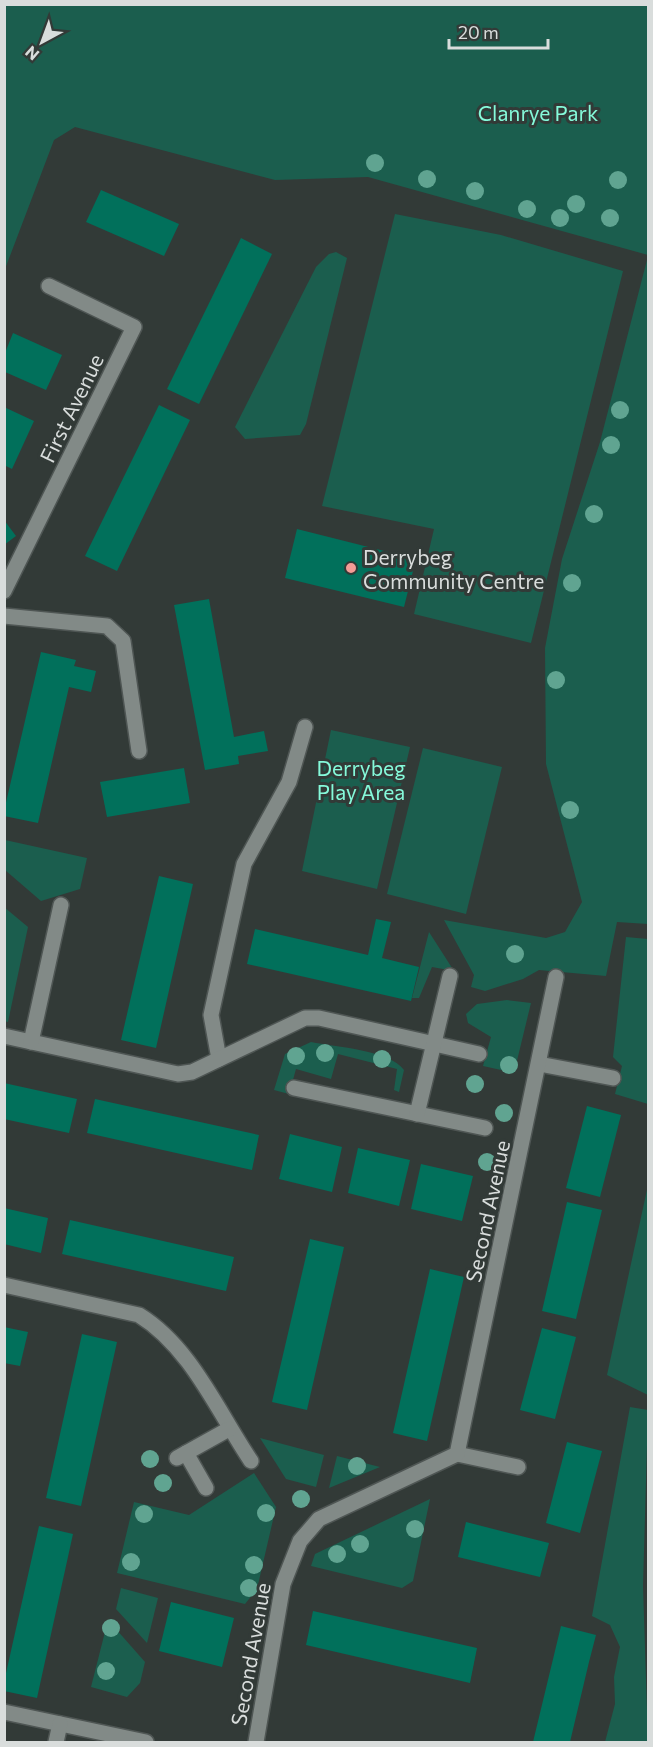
<svg xmlns="http://www.w3.org/2000/svg" width="653" height="1747" font-family="Commissioner,sans-serif">
<rect width="100%" height="100%" fill="#323a37"/>
<!-- green -->
<g fill="#1b5e4e">
<polygon points="5,4 648,5 648,255 368,177 275,180 75,127 54,140 5,269"/>
<polygon points="395,214 501,235 623,271 531,643 414,614 434,529 322,506"/>
<polygon points="336,252 347,258 306,424 300,435 245,439 235,427 316,267 329,254"/>
<polygon points="648,256 648,924 617,922 606,976 539,970 523,979 485,991 471,987 474,975 444,920 546,938 565,932 582,902 546,764 545,648 562,559 600,442"/>
<polygon points="331,730 410,747 377,889 302,871"/>
<polygon points="423,748 502,767 466,914 387,894"/>
<polygon points="5,840 87,858 80,889 41,901 5,870"/>
<polygon points="4,907 28,927 8,1022 4,1021"/>
<polygon points="429,932 454,971 432,967 419,998 412,998"/>
<polygon points="626,937 648,939 648,1104 615,1094 622,1066 613,1057"/>
<polygon points="507,1000 531,1003 514,1073 483,1066 491,1037 468,1023 466,1014 477,1004"/>
<path d="M311,1042C336,1047 390,1050 404,1070L399,1092L394,1090L397,1069L338,1054L331,1079L296,1069L289,1094L274,1090L285,1054Z"/>
<polygon points="648,1185 648,1395 607,1375"/>
<polygon points="630,1407 648,1410 643,1586 648,1742 605,1742 615,1704 614,1677 620,1647 610,1625 592,1616"/>
<polygon points="260,1438 324,1455 316,1487 286,1479"/>
<polygon points="337,1456 380,1467 329,1488"/>
<polygon points="254,1473 276,1507 257,1589 245,1604 117,1573 134,1502 189,1515"/>
<polygon points="430,1499 413,1581 402,1588 311,1566 315,1554"/>
<polygon points="121,1588 158,1598 147,1643 116,1609"/>
<polygon points="108,1620 145,1662 140,1683 127,1697 91,1687"/>
</g>
<!-- building -->
<g fill="#01705b">
<polygon points="101,190 179,224 164,256 86,222"/>
<polygon points="241,238 272,254 199,404 167,389"/>
<polygon points="13,333 62,355 46,390 5,372 5,353"/>
<polygon points="159,405 190,420 117,571 85,556"/>
<polygon points="4,407 34,421 12,469 4,465"/>
<polygon points="4,520 16,536 4,545"/>
<polygon points="297,529 416,559 404,607 285,578"/>
<polygon points="209,599 234,737 264,731 268,751 238,756 239,764 205,770 174,605"/>
<polygon points="41,652 76,660 74,666 96,671 91,692 69,687 38,823 4,816 4,811"/>
<polygon points="184,768 190,803 107,817 100,782"/>
<polygon points="159,876 193,884 156,1048 121,1040"/>
<polygon points="376,919 391,922 382,958 419,967 411,1001 247,964 255,929 368,955"/>
<polygon points="4,1083 77,1099 69,1133 4,1119"/>
<polygon points="95,1099 259,1135 252,1170 87,1133"/>
<polygon points="587,1106 621,1115 600,1197 566,1188"/>
<polygon points="290,1134 342,1147 332,1192 279,1179"/>
<polygon points="358,1148 410,1160 399,1206 348,1193"/>
<polygon points="421,1164 473,1176 462,1221 411,1209"/>
<polygon points="567,1202 602,1210 576,1319 542,1311"/>
<polygon points="4,1208 48,1218 41,1253 4,1244"/>
<polygon points="70,1220 234,1257 226,1291 62,1254"/>
<polygon points="310,1239 344,1247 307,1410 272,1402"/>
<polygon points="430,1269 464,1277 427,1441 393,1433"/>
<polygon points="4,1327 28,1332 20,1366 4,1363"/>
<polygon points="542,1328 576,1337 555,1419 520,1410"/>
<polygon points="82,1334 117,1342 81,1506 46,1498"/>
<polygon points="567,1442 602,1451 580,1533 546,1523"/>
<polygon points="466,1522 549,1543 540,1577 458,1557"/>
<polygon points="39,1526 73,1534 37,1698 4,1691 4,1682"/>
<polygon points="171,1602 234,1618 222,1667 159,1651"/>
<polygon points="313,1611 477,1648 470,1683 306,1645"/>
<polygon points="561,1626 596,1635 589,1662 570,1742 533,1742"/>
</g>
<g fill="none" stroke-linecap="round" stroke-linejoin="round">
<!-- lane casing -->
<g stroke="#4f5654" stroke-width="18">
<g id="lane">
<polyline points="219,1059 211,1015 244,864 289,782 305,727"/>
<polyline points="186,1453 206,1488"/>
</g>
</g>
<!-- street casing -->
<g stroke="#4f5654" stroke-width="18">
<g id="street">
<polyline points="4,591 134,327 49,286"/>
<polyline points="4,616 107,626 123,641 139,751"/>
<polyline points="4,1036 178,1074 192,1072 305,1018 319,1018 479,1054"/>
<polyline points="31,1042 61,905"/>
<polyline points="539,1064 613,1078"/>
<polyline points="294,1088 485,1128"/>
<polyline points="417,1114 450,976"/>
<path d="M4,1285L139,1315C191,1347 218,1412 251,1461"/>
<polyline points="457,1454 518,1467"/>
<polyline points="177,1458 229,1429"/>
<polyline points="4,1712 146,1742"/>
<polyline points="56,1742 60,1724"/>
<polyline points="256,1742 283,1584 300,1541 319,1519 457,1454 556,977"/>
</g>
</g>
<!-- lane -->
<use href="#lane" stroke="#828a87" stroke-width="15"/>
<!-- street -->
<use href="#street" stroke="#828a87" stroke-width="15"/>
</g>
<!-- trees -->
<g fill="#60a491">
<circle cx="375" cy="163" r="9"/>
<circle cx="427" cy="179" r="9"/>
<circle cx="618" cy="180" r="9"/>
<circle cx="475" cy="191" r="9"/>
<circle cx="576" cy="204" r="9"/>
<circle cx="527" cy="209" r="9"/>
<circle cx="560" cy="218" r="9"/>
<circle cx="610" cy="218" r="9"/>
<circle cx="620" cy="410" r="9"/>
<circle cx="611" cy="445" r="9"/>
<circle cx="594" cy="514" r="9"/>
<circle cx="572" cy="583" r="9"/>
<circle cx="556" cy="680" r="9"/>
<circle cx="570" cy="810" r="9"/>
<circle cx="515" cy="954" r="9"/>
<circle cx="325" cy="1053" r="9"/>
<circle cx="296" cy="1056" r="9"/>
<circle cx="382" cy="1059" r="9"/>
<circle cx="509" cy="1065" r="9"/>
<circle cx="475" cy="1084" r="9"/>
<circle cx="504" cy="1113" r="9"/>
<circle cx="487" cy="1162" r="9"/>
<circle cx="150" cy="1459" r="9"/>
<circle cx="357" cy="1466" r="9"/>
<circle cx="163" cy="1483" r="9"/>
<circle cx="301" cy="1499" r="9"/>
<circle cx="266" cy="1513" r="9"/>
<circle cx="144" cy="1514" r="9"/>
<circle cx="415" cy="1529" r="9"/>
<circle cx="360" cy="1544" r="9"/>
<circle cx="337" cy="1554" r="9"/>
<circle cx="131" cy="1562" r="9"/>
<circle cx="254" cy="1565" r="9"/>
<circle cx="249" cy="1588" r="9"/>
<circle cx="111" cy="1628" r="9"/>
<circle cx="106" cy="1671" r="9"/>
</g>
<!-- markers -->
<circle fill="#f59c96" stroke="#323a37" stroke-width="2" cx="351" cy="568" r="6"/>
<g text-anchor="middle" dominant-baseline="central" stroke-width="6" stroke-linejoin="round" paint-order="stroke">
<!-- park labels -->
<g font-size="21" fill="#85fada" stroke="#323a37">
<text x="538" y="112">Clanrye Park</text>
<text x="361" y="767">Derrybeg<tspan x="361" dy="24">Play Area</tspan></text>
</g>
<!-- street labels -->
<g font-size="21" fill="#d9dddc" stroke="#323a37">
<text transform="translate(71 408) rotate(-64)">First Avenue</text>
<text transform="translate(487 1211) rotate(-78)">Second Avenue</text>
<text transform="translate(250 1654) rotate(-80)">Second Avenue</text>
</g>
<!-- poi labels -->
<g font-size="21" fill="#d9dddc" stroke="#323a37" text-anchor="start">
<text x="363" y="556">Derrybeg<tspan x="363" dy="24">Community Centre</tspan></text>
</g>
</g>
<!-- border -->
<rect width="653" height="1747" fill="none" stroke="#d9dddc" stroke-width="12"/>
<!-- north arrow -->
<g transform="translate(42 42) rotate(221)" stroke="#323a37" stroke-width="4.5" paint-order="stroke">
<path d="M0-4.5L10 22L0 15L-10 22Z" fill="#d9dddc"/>
<text y="-9" font-size="16" font-weight="bold" text-anchor="middle" fill="#d9dddc">N</text>
</g>
<!-- scale -->
<path d="M449 39v9h99v-9" fill="none" stroke="#d9dddc" stroke-width="3"/>
<text x="458" y="39" font-size="18" fill="#d9dddc" stroke="#323a37" stroke-width="4.5" paint-order="stroke">20 m</text>
</svg>
